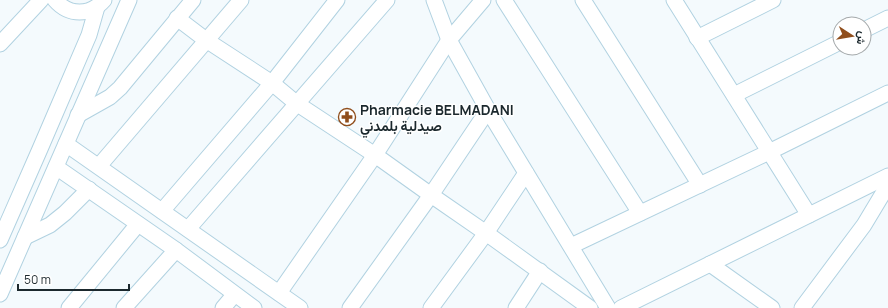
<svg xmlns="http://www.w3.org/2000/svg" width="888" height="308" font-family="Manrope,Vazirmatn,sans-serif">
<rect width="100%" height="100%" fill="#f4fafd"/>
<g fill="none" stroke-linecap="round" stroke-linejoin="round">
<!-- street casing -->
<g stroke="#b1d2e1" stroke-width="17">
<g id="street">
<path d="M55,0C69,16 90,16 104,0"/>
<polyline points="434,0 449,40 488,110 608,308"/>
<polyline points="504,0 640,213"/>
<polyline points="583,0 700,185"/>
<polyline points="674,0 809,215"/>
<polyline points="177,18 206,40 272,83 296,103 375,155 431,195 486,233 590,308"/>
<polyline points="864,30 888,18"/>
<polyline points="697,38 773,0"/>
<polyline points="0,44 41,0"/>
<polyline points="734,95 840,42"/>
<polyline points="78,115 110,97 120,88 193,0"/>
<polyline points="66,144 300,308"/>
<polyline points="99,166 241,0"/>
<polyline points="56,167 176,250 254,308"/>
<polyline points="162,211 272,83 337,0"/>
<polyline points="188,229 387,0"/>
<polyline points="25,237 50,225 65,213 89,189"/>
<polyline points="0,240 40,149 89,35 97,7"/>
<polyline points="571,246 769,152 888,93"/>
<polyline points="710,264 772,308"/>
<polyline points="279,293 375,155 449,40 483,0"/>
<polyline points="0,294 129,0"/>
<polyline points="69,308 138,224"/>
<polyline points="124,308 176,250"/>
<polyline points="223,308 234,295"/>
<polyline points="350,308 431,195 488,110"/>
<polyline points="431,308 486,233 526,173"/>
<polyline points="516,308 540,271"/>
<polyline points="621,308 888,176"/>
<polyline points="802,308 864,225 888,185"/>
</g>
</g>
<!-- street -->
<use href="#street" stroke="#fff" stroke-width="15"/>
</g>
<!-- icons -->
<defs>
<g id="pharmacy-ring" transform="scale(0.9)"><circle r="9.5" fill="#fff" stroke="#904e1c" stroke-width="1.5"/><path d="M-2-6h4v4h4v4h-4v4h-4v-4h-4v-4h4Z" fill="#904e1c"/></g>
</defs>
<g fill-rule="evenodd">
<use href="#pharmacy-ring" x="347" y="117"/>
</g>
<g text-anchor="middle" dominant-baseline="central" stroke-width="3" stroke-linejoin="round" paint-order="stroke">
<!-- poi labels -->
<g font-size="14" font-weight="bold" fill="#1b282d" stroke="#fff" text-anchor="start">
<text x="360" y="109">Pharmacie BELMADANI<tspan x="360" dy="16">صيدلية بلمدني</tspan></text>
</g>
</g>
<!-- north arrow -->
<g transform="translate(852 36) rotate(102)"><circle r="19" fill="#ffffff" stroke="#a4a9ab"/>
<path d="M0-3L7 15L0 10L-7 15Z" fill="#904e1c"/>
<text y="-6" font-size="11" font-weight="bold" text-anchor="middle" fill="#1b282d">ش</text>
</g>
<!-- scale -->
<path d="M18 284v6h111v-6" fill="none" stroke="#1b282d" stroke-width="2"/>
<text x="24" y="284" font-size="12" fill="#1b282d" stroke="#ffffff" stroke-width="3" paint-order="stroke">50 m</text>
</svg>
